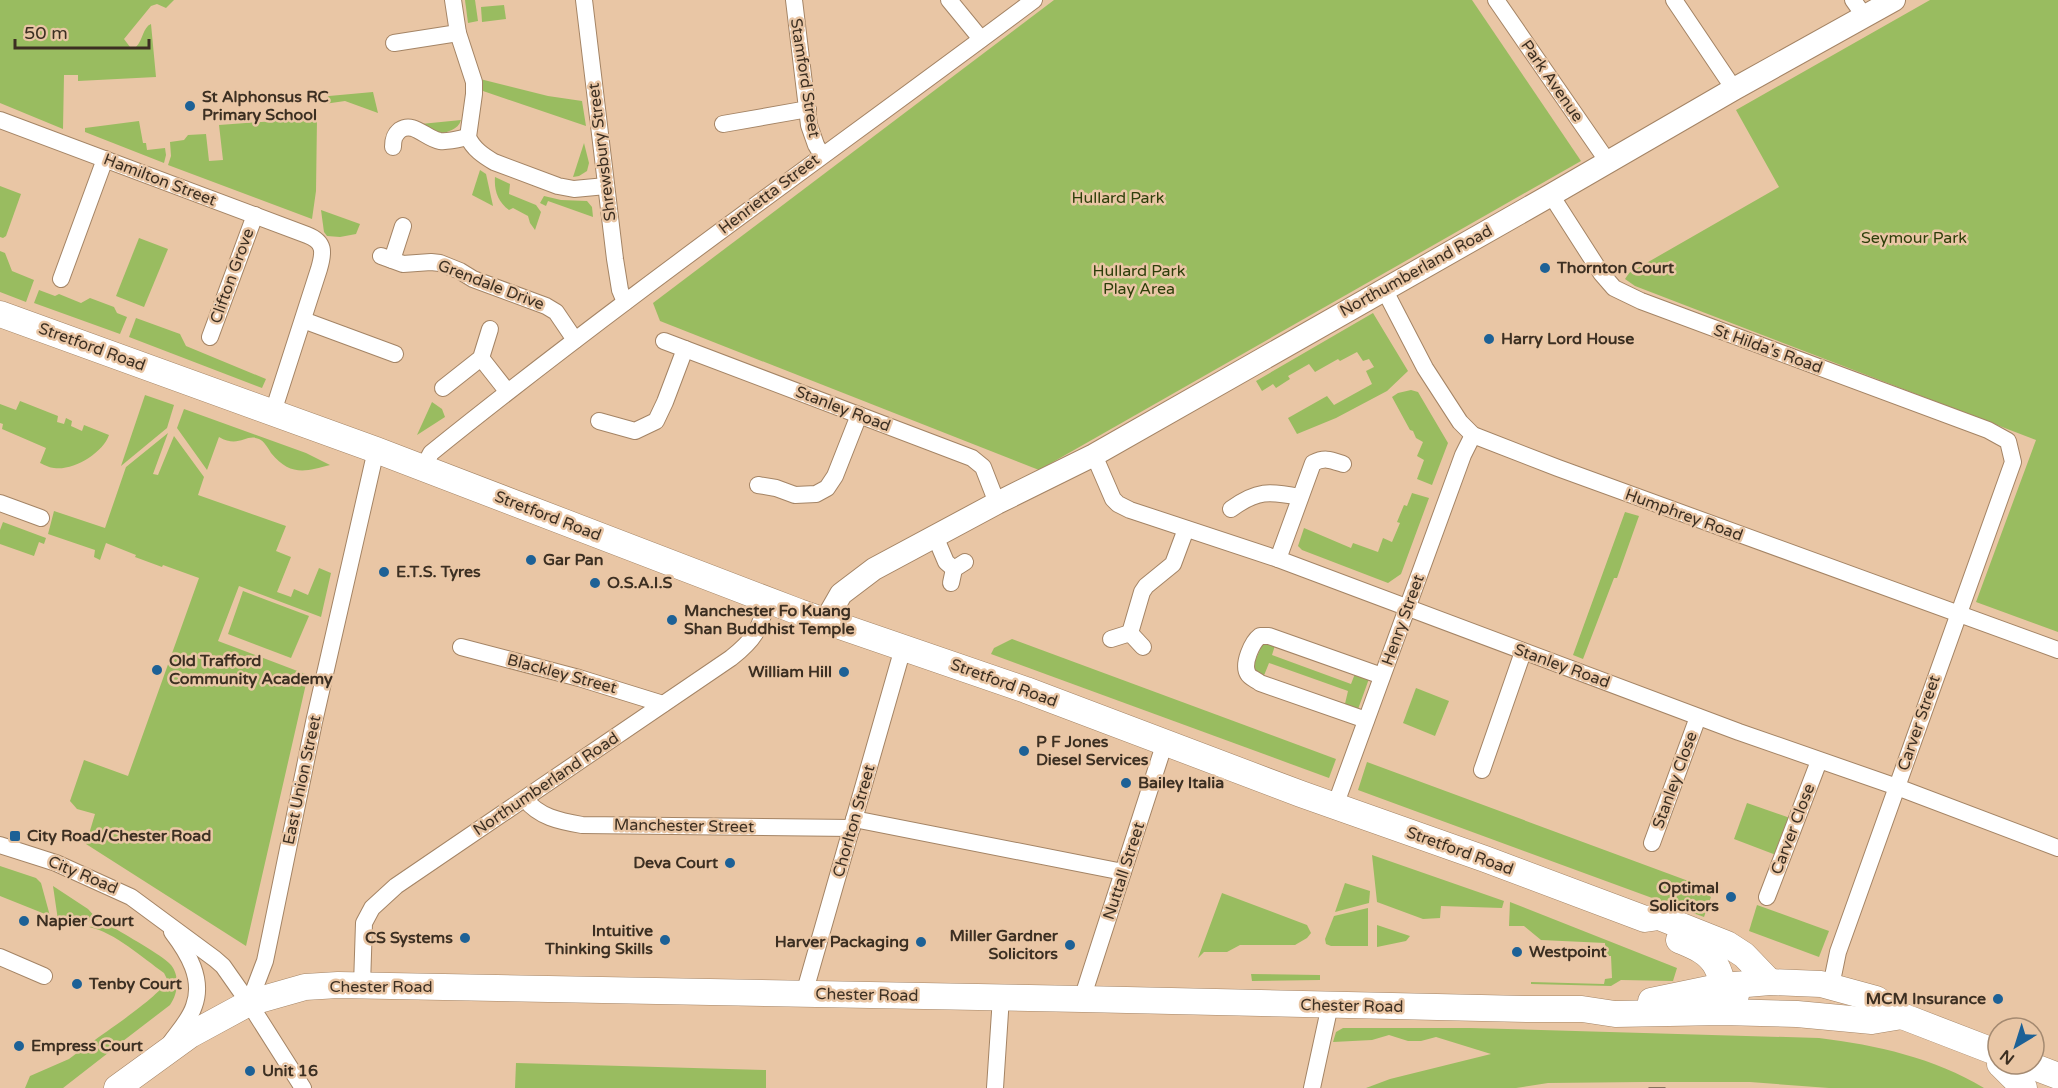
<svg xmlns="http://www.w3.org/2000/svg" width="2058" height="1088" font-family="'Varela Round',sans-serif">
<rect width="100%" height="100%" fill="#e9c6a5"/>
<!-- green -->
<g fill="#99bc60">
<path d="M0,0H174L166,8L157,4L151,6L124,39L130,47H136C143,40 143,27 151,24L156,77L78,81V75H64L63,129L0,103Z"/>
<polygon points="465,0 475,0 478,21 468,23"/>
<polygon points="1054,0 1472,0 1581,161 1039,470 660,321 653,303"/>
<polygon points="1930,0 2058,0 2058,632 1976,602 2036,440 1635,286 1625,279 1629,273 1779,187 1736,110"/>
<polygon points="504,5 506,19 482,22 481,7"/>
<polygon points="480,79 548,96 582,101 586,126 483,91"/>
<polygon points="373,92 378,113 345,101 324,104 326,98 329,96"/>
<polygon points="317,118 316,191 312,219 168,165 171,156 170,142 184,140 188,135 206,134 209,161 223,160 219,125"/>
<path d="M461,120C458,130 447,132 439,134L421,124Z"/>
<polygon points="139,121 143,143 146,143 147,150 165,148 166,155 164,163 85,132 85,128"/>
<polygon points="584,143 589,163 587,171 579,176 573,177"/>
<polygon points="480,170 486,174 493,206 472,195"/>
<path d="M495,177L510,184L509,194L536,205L541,212L535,230L530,223L528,216L513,208L509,210C498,202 494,191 495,177Z"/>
<polygon points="0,186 21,194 6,236 3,238 0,237"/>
<polygon points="544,196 561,200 587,201 592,207 593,217 548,201 546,206 540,203"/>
<polygon points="321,210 360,224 356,234 340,237 327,236 324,232"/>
<polygon points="139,238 168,249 144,307 116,296"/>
<polygon points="0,251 5,253 12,271 34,280 26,302 0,292"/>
<polygon points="39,290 55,296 59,294 81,303 90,298 114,307 117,313 127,317 120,334 34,303"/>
<polygon points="1373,313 1408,371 1387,391 1336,418 1297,434 1288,418 1327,396 1334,405 1372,384 1366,371 1374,367 1369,359 1363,361 1357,352 1340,361 1338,359 1315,372 1309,364 1288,376 1290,379 1276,388 1273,384 1262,391 1256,381"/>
<polygon points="136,318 180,334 186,346 266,379 262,388 129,337"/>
<polygon points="1411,390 1418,392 1448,443 1432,485 1417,479 1424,460 1417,456 1423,442 1416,438 1413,431 1410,430 1392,397 1398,393"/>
<polygon points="145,395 174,405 167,428 121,466"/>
<path d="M20,401L58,416L57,422L64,424L66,418L72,421L71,426L82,431L84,425L109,435C103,453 73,471 54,468C50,468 45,465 40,463L46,448L2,429L3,424L0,423V404L16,410Z"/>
<polygon points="432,402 442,409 445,417 417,435"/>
<path d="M184,409L306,453L330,465C305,472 290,476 271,453C268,448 264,441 259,439C246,433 239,449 219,437L207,470L177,428Z"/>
<polygon points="168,433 153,474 158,475 174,436 204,477 198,495 286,526 276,551 291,557 277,592 291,597 294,589 308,595 319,568 331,573 321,617 239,586 218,641 308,675 246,946 86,844 95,814 77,809 70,801 84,760 128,776 199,578 163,565 162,567 135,557 136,555 106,543 100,560 94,557 95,550 48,534 54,511 105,528 126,467"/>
<polygon points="1412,493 1429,498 1401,574 1388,583 1302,550 1298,546 1304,528 1351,548 1353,543 1378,552 1383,538 1392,542 1400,523 1397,522 1404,505 1407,506"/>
<polygon points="1625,512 1639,516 1617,578 1614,578 1583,659 1573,655"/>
<polygon points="3,522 46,538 44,544 39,542 34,556 0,544 0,530"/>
<polygon points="243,591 309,616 291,658 228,634"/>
<polygon points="1012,639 1336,759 1329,778 991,654 994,648"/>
<polygon points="1276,642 1272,655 1351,684 1356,671 1370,676 1357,712 1344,708 1348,691 1269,663 1263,678 1252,668 1263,643"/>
<polygon points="1416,688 1449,701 1435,736 1403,723"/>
<polygon points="1367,762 1710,889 1708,895 1711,897 1704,917 1358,790"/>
<polygon points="1747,803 1790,818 1776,855 1734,839"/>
<polygon points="1372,855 1504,901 1502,908 1441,906 1440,918 1423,919 1377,902"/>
<polygon points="0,866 36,878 41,883 50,916 0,896"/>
<polygon points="1345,883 1370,891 1369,903 1335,912"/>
<polygon points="53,886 88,909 98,920 66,924 59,927"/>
<polygon points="1222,893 1307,925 1311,933 1307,938 1295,945 1240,945 1227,952 1204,952 1198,958"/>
<polygon points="1510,902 1677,968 1673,981 1621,980 1611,986 1531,984 1531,982 1604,984 1605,979 1612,978 1611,956 1605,956 1605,943 1541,940 1524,926 1509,926"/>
<polygon points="1757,905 1829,931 1819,957 1749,931"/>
<polygon points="1368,908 1368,946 1331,946 1326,944 1325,939 1334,916"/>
<path d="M104,925L111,926C125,935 161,954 171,965C180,976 178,994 170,1005L110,1051L91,1043C106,1031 164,994 167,979L164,973C143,958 114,932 89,927Z"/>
<polygon points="1377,925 1410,936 1406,941 1377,947"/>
<polygon points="1251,974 1320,975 1320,980 1252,981"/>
<path d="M1343,1028H1470L1819,1038C1877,1045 1934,1058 1984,1088H1829L1750,1082H1643L1548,1083L1516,1088H1366L1390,1079L1491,1054L1436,1037L1421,1041H1408L1389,1035L1372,1040L1333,1042L1336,1032Z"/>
<polygon points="89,1044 108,1053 63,1088 25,1088 30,1076 69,1059"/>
<polygon points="516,1063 766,1070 766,1088 515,1088"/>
</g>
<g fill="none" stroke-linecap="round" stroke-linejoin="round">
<!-- minor casing -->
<g stroke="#a48465" stroke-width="18">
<g id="minor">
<path d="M453,0L458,33L474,82V94L468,137C473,149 484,156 494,162L558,186L574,189L606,186"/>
<polyline points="584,0 615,259 620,290 625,302"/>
<polyline points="794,0 809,125 816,145 822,155"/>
<polyline points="949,0 981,39"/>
<polyline points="1496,0 1608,162"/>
<polyline points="1674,0 1734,89"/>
<polyline points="1853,0 1865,17"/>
<polyline points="394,43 458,33"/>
<path d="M0,120L307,235C325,242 324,252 319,269L273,412"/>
<polyline points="723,124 808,109"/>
<path d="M393,147C393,140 394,135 400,130C414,121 426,139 440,141C449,142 459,139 468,137"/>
<polyline points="1551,195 1601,273 1614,288 1641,301 1988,430 2008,441 2013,462 1838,952 1831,986"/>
<polyline points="381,256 403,264 431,262 440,263 460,271 473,279 546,306 556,312 575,340"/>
<polyline points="392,260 403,226"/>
<polyline points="61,279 105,159"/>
<polyline points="1384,289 1425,368 1460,422 1473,435 1558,468 2058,650"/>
<polyline points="303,320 395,354"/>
<polyline points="210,337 255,215"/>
<polyline points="664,341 972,458 983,467 997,503"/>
<polyline points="481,358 507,391"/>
<polyline points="443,388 481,358 490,329"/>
<polyline points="599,421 635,431 656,421 665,402 685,349"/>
<polyline points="1094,455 1113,499 1118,504 1130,510 1278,559 1739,732 1897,787 2058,848"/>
<path d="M423,468L431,453C627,295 832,151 1034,0"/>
<polyline points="758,485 776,488 795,495 816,494 827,488 835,476 859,415"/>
<polyline points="0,503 41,518"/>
<path d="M1231,509C1257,490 1269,491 1300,497"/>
<polyline points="935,536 946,562 954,569"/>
<path d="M1278,559L1313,463C1325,457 1331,460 1343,464"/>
<polyline points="951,583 954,569 965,562"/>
<polyline points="1130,633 1142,592 1146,586 1173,564 1186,529"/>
<polyline points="1111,639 1130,633 1143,647"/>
<polyline points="461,647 579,678 663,704"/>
<path d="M1366,720L1260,683C1257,680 1250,678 1248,674C1242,664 1252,642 1260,636H1269L1382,676"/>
<polyline points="1482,770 1523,652"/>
<path d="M525,799C539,817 559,821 582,825L852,828"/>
<polyline points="1335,806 1463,455 1473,435"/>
<polyline points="854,819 1123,872"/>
<polyline points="1652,843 1698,717"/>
<polyline points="0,845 56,863 131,897 215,959 223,966 249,1003 303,1088"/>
<polyline points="1767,897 1819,761"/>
<polyline points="0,957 44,976"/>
<path d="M362,985L364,923L372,908L396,886L731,658C756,638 758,631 768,601"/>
<polyline points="804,994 903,648"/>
<polyline points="1082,999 1165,742"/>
<polyline points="249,1003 265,961 271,932 314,722 376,450"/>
<path d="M171,1042C179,1031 190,1019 194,1006C204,979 188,953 172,932"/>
<polyline points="995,1088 1001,997"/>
<polyline points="1312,1088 1330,1005"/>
</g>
</g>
<!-- secondary casing -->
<g stroke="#a48465" stroke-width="24">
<polyline id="secondary" points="825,622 841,594 874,569 997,503 1094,455 1551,195 1734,89 1894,0"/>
</g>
<!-- primary casing -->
<g stroke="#a48465" stroke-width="27">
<g id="primary">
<polyline points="0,314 376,450 799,612 1026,690 1301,794 1485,859 1645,919 1659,917 1727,944 1744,955 1770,982"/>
<path d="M1679,940C1693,946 1707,951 1715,964C1724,978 1718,987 1736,995"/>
<polyline points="1651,1001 1723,986 1770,982 1821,984 1876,999 1902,1016 1998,1053"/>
<polyline points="2000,1064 2024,1088"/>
<polyline points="2027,1064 2058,1076"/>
<polyline points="117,1088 190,1035 249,1003 305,987 338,985 1082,999 1527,1009 1582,1009 1615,1014 1722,1012 1797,1014 1872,1021 1902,1016"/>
</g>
</g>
<!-- minor -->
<use href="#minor" stroke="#fff" stroke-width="16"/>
<!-- secondary -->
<use href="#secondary" stroke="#fff" stroke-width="22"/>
<!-- primary -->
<use href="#primary" stroke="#fff" stroke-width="26"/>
<!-- tram -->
<polyline stroke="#685644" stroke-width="1.5" points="1649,1088 1665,1088"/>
</g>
<!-- markers -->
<g fill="#1d6196" stroke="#e9c6a5" stroke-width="2">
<circle cx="190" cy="106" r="6"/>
<circle cx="1545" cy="268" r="6"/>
<circle cx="1489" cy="339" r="6"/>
<circle cx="531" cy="560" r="6"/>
<circle cx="384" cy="572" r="6"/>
<circle cx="595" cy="583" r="6"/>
<circle cx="672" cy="620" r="6"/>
<circle cx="157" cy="670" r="6"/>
<circle cx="844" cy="672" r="6"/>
<circle cx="1024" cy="751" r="6"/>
<circle cx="1126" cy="783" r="6"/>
<rect x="9" y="830" width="12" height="12" rx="3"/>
<circle cx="730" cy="863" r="6"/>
<circle cx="1731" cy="897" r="6"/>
<circle cx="24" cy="921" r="6"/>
<circle cx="465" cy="938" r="6"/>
<circle cx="665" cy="940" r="6"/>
<circle cx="921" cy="942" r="6"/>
<circle cx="1070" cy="945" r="6"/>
<circle cx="1517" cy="952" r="6"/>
<circle cx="77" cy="984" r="6"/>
<circle cx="1998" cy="999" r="6"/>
<circle cx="19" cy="1046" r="6"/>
<circle cx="250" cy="1071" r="6"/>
</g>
<g text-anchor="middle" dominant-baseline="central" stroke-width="5" stroke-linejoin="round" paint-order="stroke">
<!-- street labels -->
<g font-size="16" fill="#3c2f22" stroke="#e9c6a5">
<text transform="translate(805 78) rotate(81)">Stamford Street</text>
<text transform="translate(1552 81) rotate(55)">Park Avenue</text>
<text transform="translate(602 152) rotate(-97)">Shrewsbury Street</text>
<text transform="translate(160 180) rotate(21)">Hamilton Street</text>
<text transform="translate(769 194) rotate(-37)">Henrietta Street</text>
<text transform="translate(1416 271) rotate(-29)">Northumberland Road</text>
<text transform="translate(232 276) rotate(-70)">Clifton Grove</text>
<text transform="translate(491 285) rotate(21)">Grendale Drive</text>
<text transform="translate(92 347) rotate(20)">Stretford Road</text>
<text transform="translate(1768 349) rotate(20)">St Hilda's Road</text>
<text transform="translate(843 409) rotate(21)">Stanley Road</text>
<text transform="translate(1684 515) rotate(20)">Humphrey Road</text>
<text transform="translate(548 516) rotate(21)">Stretford Road</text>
<text transform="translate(1403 620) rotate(-70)">Henry Street</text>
<text transform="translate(1562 666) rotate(20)">Stanley Road</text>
<text transform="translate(562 674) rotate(15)">Blackley Street</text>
<text transform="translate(1004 683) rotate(20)">Stretford Road</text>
<text transform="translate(1919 723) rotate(-71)">Carver Street</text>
<text transform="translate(302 780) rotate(-78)">East Union Street</text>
<text transform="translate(1675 780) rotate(-70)">Stanley Close</text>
<text transform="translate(546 784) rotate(-34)">Northumberland Road</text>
<text transform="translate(854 821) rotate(-74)">Chorlton Street</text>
<text transform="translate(684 826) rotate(1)">Manchester Street</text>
<text transform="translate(1793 829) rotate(-69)">Carver Close</text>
<text transform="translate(1460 851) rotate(20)">Stretford Road</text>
<text transform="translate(1124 871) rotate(-72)">Nuttall Street</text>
<text transform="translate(83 875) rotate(23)">City Road</text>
<text x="381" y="987">Chester Road</text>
<text transform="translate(867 995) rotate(1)">Chester Road</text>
<text transform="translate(1352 1006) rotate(1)">Chester Road</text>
</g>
<!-- poi labels -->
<g font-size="16" font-weight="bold" fill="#3c2f22" stroke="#e9c6a5" text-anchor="start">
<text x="202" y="97">St Alphonsus RC<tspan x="202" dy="18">Primary School</tspan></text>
<text x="1557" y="268">Thornton Court</text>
<text x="1501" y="339">Harry Lord House</text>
<text x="543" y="560">Gar Pan</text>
<text x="396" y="572">E.T.S. Tyres</text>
<text x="607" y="583">O.S.A.I.S</text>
<text x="684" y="611">Manchester Fo Kuang<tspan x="684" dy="18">Shan Buddhist Temple</tspan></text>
<text x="169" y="661">Old Trafford<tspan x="169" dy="18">Community Academy</tspan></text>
<text x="832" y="672" text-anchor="end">William Hill</text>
<text x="1036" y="742">P F Jones<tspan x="1036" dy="18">Diesel Services</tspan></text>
<text x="1138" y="783">Bailey Italia</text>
<text x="27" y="836">City Road/Chester Road</text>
<text x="718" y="863" text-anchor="end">Deva Court</text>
<text x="1719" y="888" text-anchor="end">Optimal<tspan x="1719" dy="18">Solicitors</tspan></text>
<text x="36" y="921">Napier Court</text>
<text x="653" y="931" text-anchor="end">Intuitive<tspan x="653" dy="18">Thinking Skills</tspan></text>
<text x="1058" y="936" text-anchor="end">Miller Gardner<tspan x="1058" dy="18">Solicitors</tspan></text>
<text x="453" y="938" text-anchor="end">CS Systems</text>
<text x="909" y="942" text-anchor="end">Harver Packaging</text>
<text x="1529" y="952">Westpoint</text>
<text x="89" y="984">Tenby Court</text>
<text x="1986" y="999" text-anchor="end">MCM Insurance</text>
<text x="31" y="1046">Empress Court</text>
<text x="262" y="1071">Unit 16</text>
</g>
<!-- park labels -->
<g font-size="16" fill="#2d3e0a" stroke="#e9c6a5">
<text x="1118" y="198">Hullard Park</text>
<text x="1914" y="238">Seymour Park</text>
<text x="1139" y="271">Hullard Park<tspan x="1139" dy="18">Play Area</tspan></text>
</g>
</g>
<!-- north arrow -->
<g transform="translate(2016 1046) rotate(218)"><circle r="28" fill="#e9c6a5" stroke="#a48a71" stroke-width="1.5"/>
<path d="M0-4.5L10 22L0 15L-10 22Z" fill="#1d6196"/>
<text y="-9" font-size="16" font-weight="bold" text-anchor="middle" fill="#3c2f22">N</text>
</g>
<!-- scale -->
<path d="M15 39v9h134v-9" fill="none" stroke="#3c2f22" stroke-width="3"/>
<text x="24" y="39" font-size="18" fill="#3c2f22" stroke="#e9c6a5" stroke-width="4.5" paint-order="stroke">50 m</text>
</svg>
